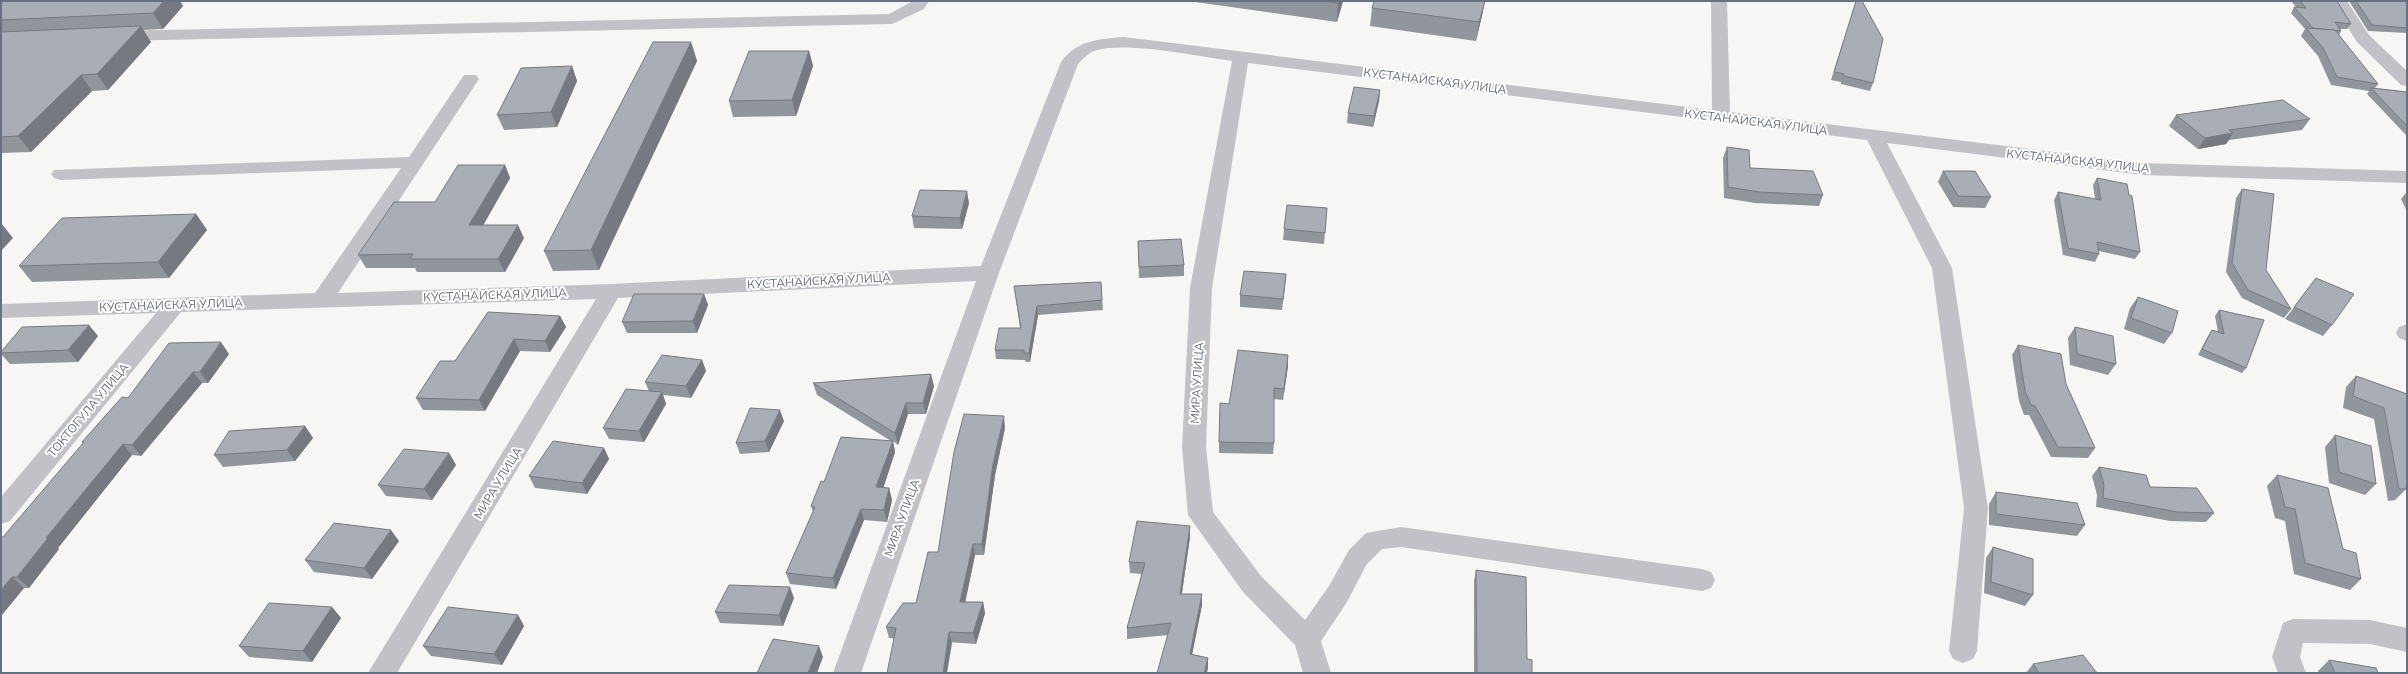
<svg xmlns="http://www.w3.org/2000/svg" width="2408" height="674" font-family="'Nunito Sans',sans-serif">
<rect width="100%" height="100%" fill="#f6f7f4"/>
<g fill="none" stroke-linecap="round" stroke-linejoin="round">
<!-- minor -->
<g fill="#c0c2c7" fill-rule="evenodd">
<polygon points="913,1 929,1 924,9 892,24 116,41 110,40 108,36 110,32 116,31 889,14"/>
<path d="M1711,1H1727L1730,112L2143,163L2407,171V183L2143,175L1887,143L1952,268L1988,508L1977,651L1973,659L1963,663L1953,659L1949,651L1964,508L1932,268L1867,140L1248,63L1212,288L1206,447L1213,512L1261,576L1305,620L1329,586L1349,550L1366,533L1401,527L1702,569L1711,572L1715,580L1711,588L1702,591L1401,547L1382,549L1367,564L1347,602L1321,641L1331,673H1303L1295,645L1243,592L1188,515L1182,447L1190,288L1232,61C1195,56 1131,42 1097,50C1089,52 1084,58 1078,64L999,273L861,673H833L976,281L618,298L397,673H368L596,299L181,312L10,521L1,524V497L156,313L1,318V304L315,293L401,168L61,180L54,178L51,174L54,170L409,157L464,75H476L479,79L338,293L611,284L981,266L1061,62C1077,40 1099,39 1124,37L1712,110Z"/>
<polygon points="2331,1 2347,1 2369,35 2407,71 2407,86 2401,85 2357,42"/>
<polygon points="2407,324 2407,341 2399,338 2396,333 2399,327"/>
<polygon points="2293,619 2370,620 2407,628 2407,652 2370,644 2303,643 2300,657 2306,673 2278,673 2272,657 2283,623"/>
</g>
</g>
<!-- wall -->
<g fill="#91959c">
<polygon points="1,1 183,6 163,29 143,30 151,42 108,90 92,91 31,152 1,153"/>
<polygon points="1188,1 1343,1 1337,22"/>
<polygon points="1856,1 1862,1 1873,83 1870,91 1841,84 1841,82 1831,80"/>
<polygon points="2291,1 2337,1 2351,24 2347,29 2340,29 2341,31 2339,35 2378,84 2375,88 2407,92 2407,136 2367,94 2369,91 2331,85 2318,56 2301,36 2305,29 2291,13 2294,7 2297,8"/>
<polygon points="2349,1 2407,1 2407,33 2368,31"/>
<polygon points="1372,8 1483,11 1476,41 1370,26"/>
<polygon points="691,42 697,61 599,270 553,271 544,251"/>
<polygon points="809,51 813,66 796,116 733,117 729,101"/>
<polygon points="572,66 577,81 557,127 504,130 497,115"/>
<polygon points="1380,90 1379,101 1373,127 1347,123 1348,113"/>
<polygon points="2176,115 2310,119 2302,130 2229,140 2226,144 2198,149 2169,126"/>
<polygon points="1727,147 1750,168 1823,195 1819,206 1755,203 1724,198 1723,158"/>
<polygon points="505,165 510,178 483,225 524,238 505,272 417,272 415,268 366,268 358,255 435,202"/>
<polygon points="1943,171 1991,197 1985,208 1953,207 1938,182"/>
<polygon points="2097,178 2140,252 2135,259 2099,251 2099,254 2095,262 2063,255 2054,200 2058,192 2095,199 2093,185"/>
<polygon points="2242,189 2266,270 2291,309 2284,318 2242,298 2226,272 2236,198"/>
<polygon points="2406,193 2407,193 2407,211 2401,199"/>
<polygon points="969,203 962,229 914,228 912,216"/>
<polygon points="1327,208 1324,244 1283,240 1284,229"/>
<polygon points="196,214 207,230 169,278 32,282 19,266"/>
<polygon points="1138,241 1184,265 1184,276 1139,278"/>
<polygon points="1286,274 1285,286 1282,310 1240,307 1240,295"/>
<polygon points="2316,278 2332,325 2323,336 2285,319"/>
<polygon points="1101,282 1103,310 1038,315 1030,362 1026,362 1025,360 996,359 995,350 1020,328 1014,286"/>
<polygon points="704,294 708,305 697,333 627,333 622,322"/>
<polygon points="2138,297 2172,333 2164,344 2124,329 2130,308"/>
<polygon points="2219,310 2246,368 2242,373 2198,355 2208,336 2212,330 2218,332 2215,316"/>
<polygon points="560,316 566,327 550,352 520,351 485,411 423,410 416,398 455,361"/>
<polygon points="2075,327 2116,364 2108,375 2070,365 2068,338"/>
<polygon points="98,336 78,362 10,364 1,354 1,352"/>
<polygon points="2018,345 2066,384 2095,448 2088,458 2051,457 2029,415 2024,415 2019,401 2012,355"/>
<polygon points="229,354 208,383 202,383 141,456 132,455 58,548 59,549 29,588 24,588 1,616 1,537 3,537 83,444 82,442 128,398"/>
<polygon points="702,360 706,371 691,398 663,395 666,404 644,442 609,439 603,428 649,391 645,382"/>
<polygon points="1288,366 1283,400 1274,399 1274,443 1273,454 1219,453 1219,442 1229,404"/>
<polygon points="2356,376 2407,394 2406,489 2395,500 2388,501 2374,419 2343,408 2346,387"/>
<polygon points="813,383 934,386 926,414 908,414 898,445 893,441 895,452 883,488 889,488 892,500 887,522 864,520 836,589 790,584 786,573 813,512 811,506 824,482 891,441 817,395"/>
<polygon points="784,421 769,452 740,454 736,443"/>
<polygon points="305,426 313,438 295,461 223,467 214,455"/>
<polygon points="1005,428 995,475 984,555 975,555 965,602 983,602 985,613 976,644 889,638 886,627 916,603 938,552"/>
<polygon points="2335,435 2376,484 2365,495 2329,483 2325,447"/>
<polygon points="604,448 609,459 587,494 535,488 529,476"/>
<polygon points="449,453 456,465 432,500 386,496 378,485"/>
<polygon points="2099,467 2150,487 2214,513 2206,522 2170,521 2096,507 2097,495 2092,476"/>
<polygon points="2277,475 2343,549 2361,579 2350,590 2294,574 2285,521 2275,518 2267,486"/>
<polygon points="1996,492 2085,525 2077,536 1989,525 1989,504"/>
<polygon points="1190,537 1182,594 1202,605 1192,654 1208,658 1208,668 1168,635 1127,639 1127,628 1142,574 1130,573 1129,562"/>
<polygon points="399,541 372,579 314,572 305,560"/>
<polygon points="1993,547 2033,595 2025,606 1984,593 1986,558"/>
<polygon points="1476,570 1527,659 1532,673 1474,673 1474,581"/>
<polygon points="794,598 783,626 720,623 715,612"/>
<polygon points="332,607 341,618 312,662 249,657 239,646"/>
<polygon points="518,615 524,626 502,665 431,656 423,646"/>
<polygon points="2329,660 2378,673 2319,673 2318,671"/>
<polygon points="2033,664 2097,673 2026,673"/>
</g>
<!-- shaded-wall -->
<g fill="#76797f">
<polygon points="164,1 180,1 183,6 163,29 153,13"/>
<polygon points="1339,1 1343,1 1337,22 1338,3"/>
<polygon points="1485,1 1483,11 1476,41 1479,22"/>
<polygon points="141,26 151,42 108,90 97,74"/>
<polygon points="691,42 697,61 599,270 591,250"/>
<polygon points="809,51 813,66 796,116 792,100"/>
<polygon points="572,66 577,81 557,127 551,112"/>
<polygon points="81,75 92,91 31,152 18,136"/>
<polygon points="1380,90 1379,101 1373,127 1374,116"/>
<polygon points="2233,133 2226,144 2198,149 2205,138"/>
<polygon points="505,165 510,178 476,238 469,225"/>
<polygon points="967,191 969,203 962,229 960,218"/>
<polygon points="196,214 207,230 169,278 158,262"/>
<polygon points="1,223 13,238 1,251"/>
<polygon points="518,225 524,238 505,272 498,259"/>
<polygon points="1286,274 1285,286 1282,310 1283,299"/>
<polygon points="704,294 708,305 697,333 693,321"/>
<polygon points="1037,306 1038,315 1030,362 1029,353"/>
<polygon points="560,316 566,327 550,352 545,341"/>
<polygon points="89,325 98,336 78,362 68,350"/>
<polygon points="514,339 520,351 485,411 479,400"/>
<polygon points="221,342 229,354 208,383 200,372"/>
<polygon points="1288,355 1288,366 1283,400 1284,389"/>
<polygon points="702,360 706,371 691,398 686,386"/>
<polygon points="193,372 202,383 141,456 132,445"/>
<polygon points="931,374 934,386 926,414 923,403"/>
<polygon points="662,392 666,404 644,442 639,431"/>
<polygon points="906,403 908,414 898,445 895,433"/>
<polygon points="780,410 784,421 769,452 765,441"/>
<polygon points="1004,416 1005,428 995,475 984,555 982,544 993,464"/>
<polygon points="305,426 313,438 295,461 287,450"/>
<polygon points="893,441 895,452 880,498 876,487"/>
<polygon points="123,444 132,455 58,548 59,549 29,588 17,577 46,538"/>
<polygon points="604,448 609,459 587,494 582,483"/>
<polygon points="449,453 456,465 432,500 424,489"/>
<polygon points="889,488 892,500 887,522 884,510"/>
<polygon points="861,509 864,520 836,589 833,578"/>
<polygon points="1190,526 1190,537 1180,605 1180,594"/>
<polygon points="391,530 399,541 372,579 364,568"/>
<polygon points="973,544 975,555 963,613 960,602"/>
<polygon points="12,577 24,588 1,616 1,590"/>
<polygon points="790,587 794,598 783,626 779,615"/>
<polygon points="1202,594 1202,605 1190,665 1190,654"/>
<polygon points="983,602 985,613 976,644 973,633"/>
<polygon points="332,607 341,618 312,662 303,651"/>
<polygon points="518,615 524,626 502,665 494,654"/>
<polygon points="949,632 952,643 947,673 943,673"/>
<polygon points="819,646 823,657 817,673 808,673"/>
<polygon points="1208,658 1208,668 1207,673 1204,673"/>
</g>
<!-- building -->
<g fill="#a9adb5" stroke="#76797f">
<polygon points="1,1 164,1 153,13 1,20"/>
<polygon points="1323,1 1339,1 1338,3"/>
<polygon points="1374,1 1485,1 1479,22 1372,8"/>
<polygon points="1856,1 1862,1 1883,39 1873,83 1844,76 1844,74 1834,72"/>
<polygon points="2300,1 2337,1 2351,24 2335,22 2341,31 2313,28 2294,7 2306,8"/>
<polygon points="2356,1 2407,1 2407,28 2372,25"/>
<polygon points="141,26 97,74 81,75 18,136 1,137 1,32"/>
<polygon points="2306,28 2335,30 2378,84 2337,77 2323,48"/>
<polygon points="653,42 691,42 591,250 544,251"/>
<polygon points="749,51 809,51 792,100 729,101"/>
<polygon points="572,66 551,112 497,115 521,68"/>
<polygon points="1354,87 1380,90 1374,116 1348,113"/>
<polygon points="2371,88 2407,92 2407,126"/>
<polygon points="2283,100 2310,119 2229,130 2233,133 2205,138 2176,115"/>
<polygon points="1727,147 1749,150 1750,168 1813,171 1823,195 1759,192 1728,187"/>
<polygon points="458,165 505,165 469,225 518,225 498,259 410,259 413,254 358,255 394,202 435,202"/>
<polygon points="1943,171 1975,171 1991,197 1958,196"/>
<polygon points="2097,178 2127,184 2129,195 2132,196 2140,252 2097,242 2099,254 2068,248 2058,192 2101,200"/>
<polygon points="2242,189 2274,194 2266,270 2291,309 2248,290 2232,263"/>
<polygon points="920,190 967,191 960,218 912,216"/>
<polygon points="1287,205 1327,208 1325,233 1284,229"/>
<polygon points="196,214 158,262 19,266 62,218"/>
<polygon points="1181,239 1184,265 1139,267 1138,241"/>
<polygon points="1244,271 1286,274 1283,299 1240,295"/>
<polygon points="2316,278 2354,294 2332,325 2294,307"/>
<polygon points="1101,282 1102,300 1037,306 1029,353 1024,353 1024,350 995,350 999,328 1021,328 1014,286"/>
<polygon points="634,294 704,294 693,321 622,322"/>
<polygon points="2138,297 2178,311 2172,333 2131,318"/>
<polygon points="2219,310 2264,320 2246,368 2202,349 2212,330 2224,334"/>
<polygon points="488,312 560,316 545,341 514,339 479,400 416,398 440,361 455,361"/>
<polygon points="89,325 68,350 1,353 1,352 22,327"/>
<polygon points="2075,327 2113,336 2116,364 2077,354"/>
<polygon points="221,342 200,372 193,372 132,445 123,444 46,538 48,538 17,577 12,577 1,590 1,537 3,537 84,442 82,442 122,397 128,398 169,343"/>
<polygon points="2018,345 2061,354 2066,384 2095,448 2058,447 2035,406 2031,405 2025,391"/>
<polygon points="1238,350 1288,355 1284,389 1274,388 1274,443 1219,442 1220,403 1229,404"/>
<polygon points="662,355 702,360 686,386 645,382"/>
<polygon points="931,374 923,403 906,403 895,433 813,383"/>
<polygon points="2356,376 2407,394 2407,481 2406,489 2399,489 2384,408 2353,396"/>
<polygon points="626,389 662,392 639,431 603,428"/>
<polygon points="750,408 780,410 765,441 736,443"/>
<polygon points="964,414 1004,416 993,464 982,544 973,544 960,602 983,602 973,633 949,632 943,673 887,673 896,628 886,627 903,603 916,603 928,552 938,552 954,452"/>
<polygon points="305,426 287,450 214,455 229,431"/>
<polygon points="2335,435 2371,446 2376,484 2339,472"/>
<polygon points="841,437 893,441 876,487 889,488 884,510 861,509 833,578 786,573 815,507 811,506 821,481 824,482"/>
<polygon points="553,441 604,448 582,483 529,476"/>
<polygon points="404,449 449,453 424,489 378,485"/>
<polygon points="2099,467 2146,475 2150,487 2197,488 2214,513 2177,512 2103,498 2104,485"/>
<polygon points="2277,475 2328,488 2343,549 2356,553 2361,579 2305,563 2295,509 2285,507"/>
<polygon points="1996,492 2077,503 2085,525 1996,514"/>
<polygon points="1137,521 1190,526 1180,594 1202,594 1190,654 1208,658 1204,673 1157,673 1171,623 1127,628 1145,563 1129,562"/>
<polygon points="334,523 391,530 364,568 305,560"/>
<polygon points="1993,547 2033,559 2033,595 1991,582"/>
<polygon points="1476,570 1526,577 1527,659 1532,660 1532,673 1477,673"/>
<polygon points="729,585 790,587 779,615 715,612"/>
<polygon points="269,603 332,607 303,651 239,646"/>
<polygon points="448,607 518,615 494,654 423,646"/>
<polygon points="773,639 819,646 808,673 757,673"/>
<polygon points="2083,655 2097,673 2039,673 2033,664"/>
<polygon points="2329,660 2376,668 2378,673 2335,673"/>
</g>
<g text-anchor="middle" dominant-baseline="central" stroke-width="4" stroke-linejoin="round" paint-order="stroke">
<!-- street labels -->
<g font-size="12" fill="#687183" stroke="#fff">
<text transform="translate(1435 81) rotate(7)">КУСТАНАЙСКАЯ УЛИЦА</text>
<text transform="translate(1756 122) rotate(7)">КУСТАНАЙСКАЯ УЛИЦА</text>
<text transform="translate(2078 161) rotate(6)">КУСТАНАЙСКАЯ УЛИЦА</text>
<text transform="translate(819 281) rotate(-3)">КУСТАНАЙСКАЯ УЛИЦА</text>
<text transform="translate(495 295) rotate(-2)">КУСТАНАЙСКАЯ УЛИЦА</text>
<text transform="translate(171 305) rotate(-2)">КУСТАНАЙСКАЯ УЛИЦА</text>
<text transform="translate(1197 383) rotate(-87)">МИРА УЛИЦА</text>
<text transform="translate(88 410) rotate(-50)">ТОКТОГУЛА УЛИЦА</text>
<text transform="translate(498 483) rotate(-59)">МИРА УЛИЦА</text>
<text transform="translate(902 518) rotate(-70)">МИРА УЛИЦА</text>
</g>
</g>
<!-- border -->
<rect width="2408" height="674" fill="none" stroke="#687183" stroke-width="4"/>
</svg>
